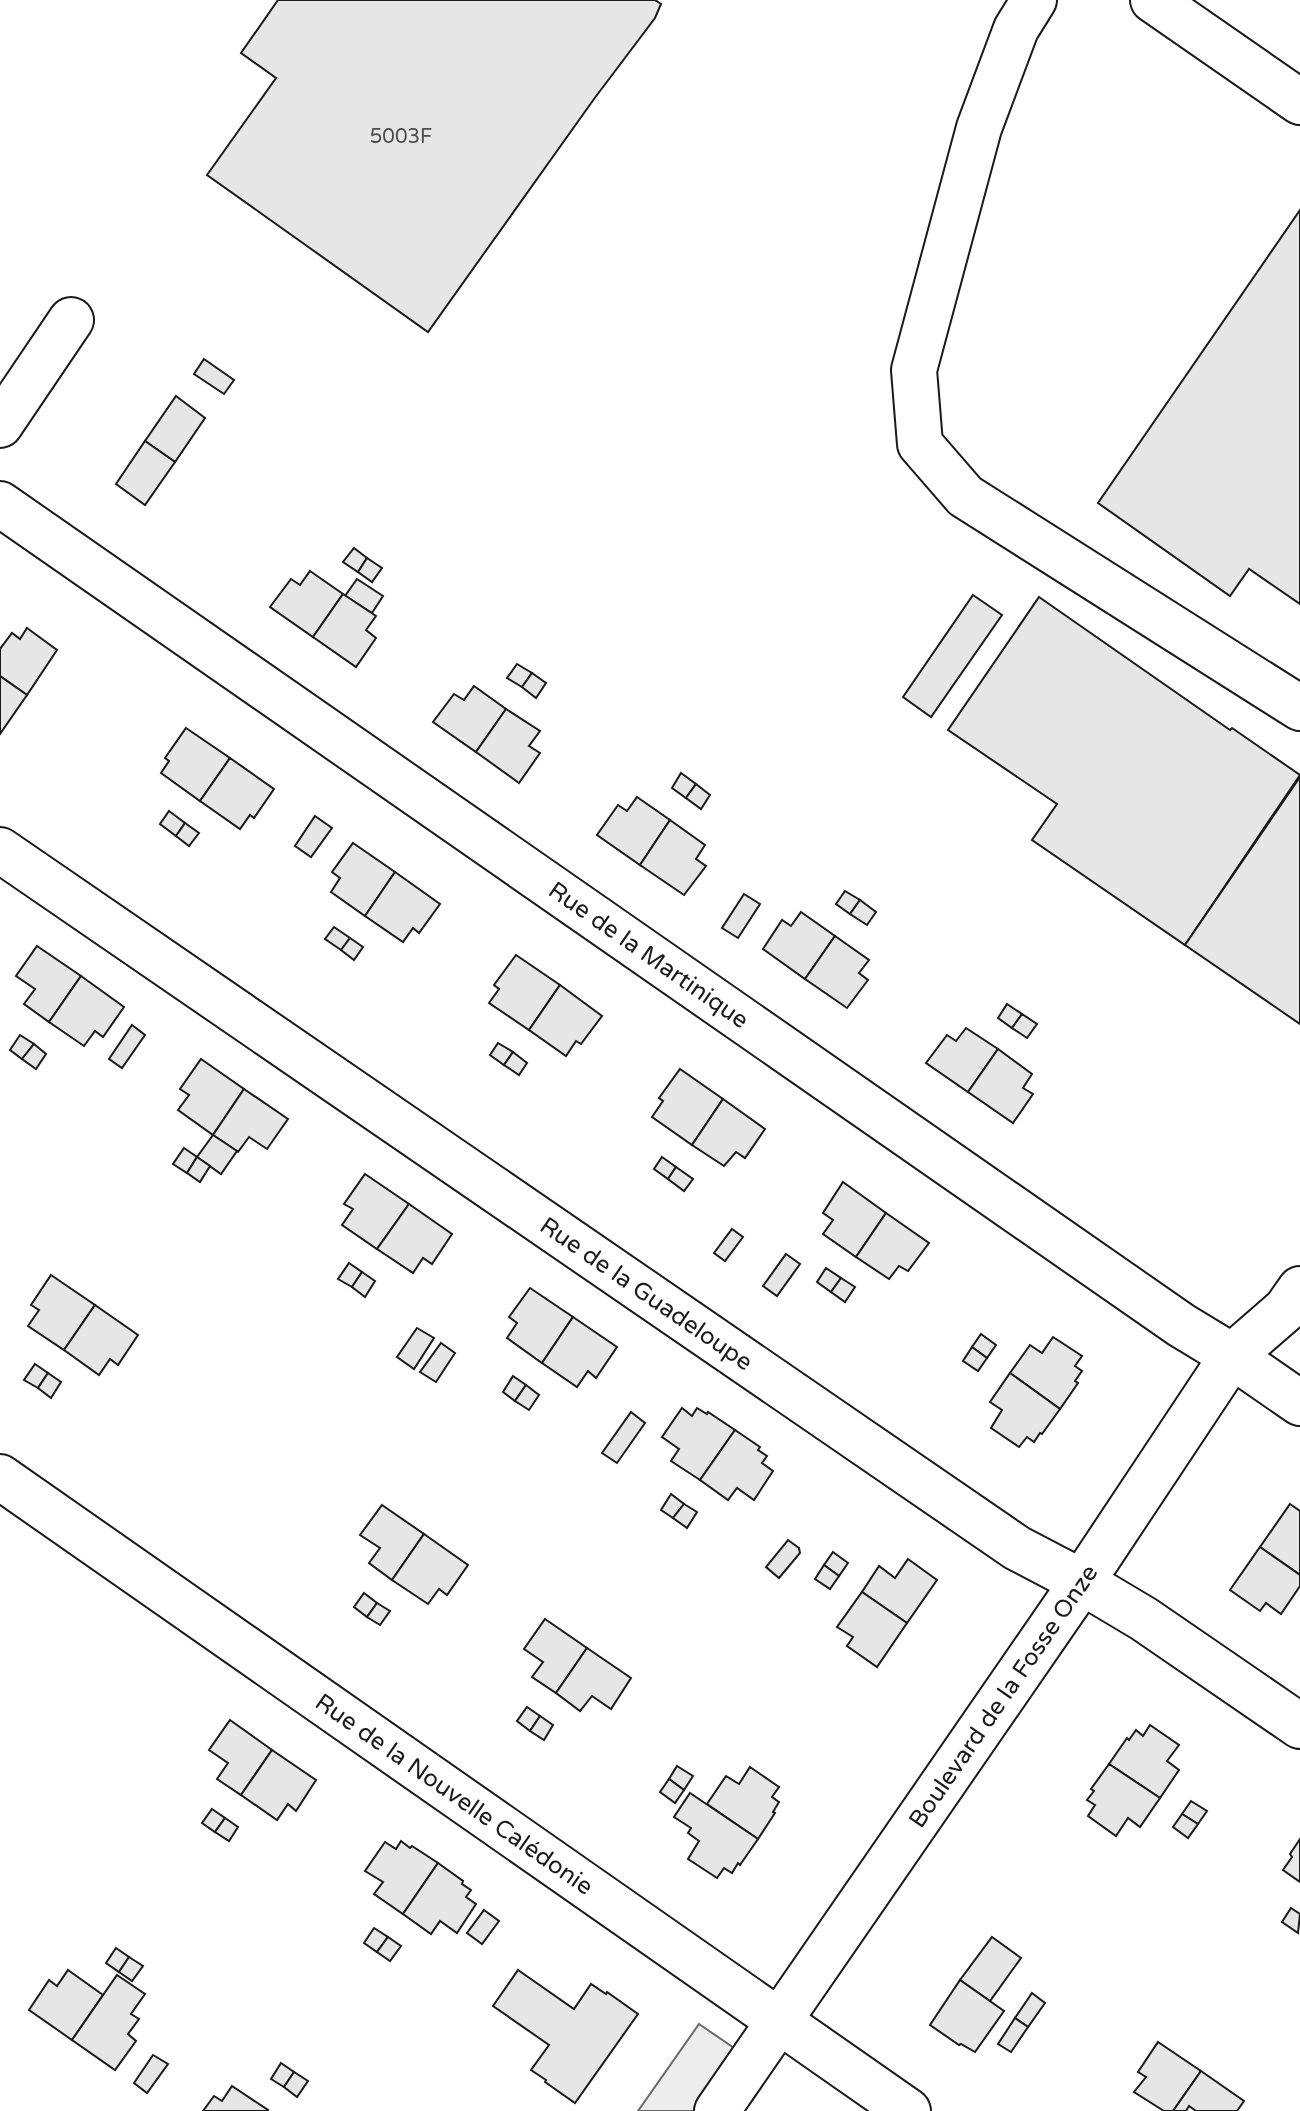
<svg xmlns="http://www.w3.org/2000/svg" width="1300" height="2111" font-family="'Varela Round',sans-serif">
<rect width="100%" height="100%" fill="#fff"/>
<!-- built -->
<polygon fill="#ededed" stroke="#6a6a6a" stroke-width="2" points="699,2024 737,2050 695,2111 638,2111"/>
<!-- building -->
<g fill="#e6e6e6" stroke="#1a1a1a" stroke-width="2">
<polygon points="278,0 655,0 661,4 655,18 594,99 428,332 207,175 276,78 241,53"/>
<polygon points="1300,210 1300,604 1249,569 1230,596 1098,503"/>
<polygon points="204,359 234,380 224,394 194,374"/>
<polygon points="176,396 205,418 175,462 145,441"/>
<polygon points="145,441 175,462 145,505 116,484"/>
<polygon points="354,548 367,558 358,572 343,562"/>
<polygon points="367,558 382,568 372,582 358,572"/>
<polygon points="310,571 343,594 313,637 270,607 291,579 300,585"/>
<polygon points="357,579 383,596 372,613 345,596"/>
<polygon points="343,594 376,616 366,630 376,638 356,667 313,637"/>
<polygon points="973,595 1002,615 931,717 903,697"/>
<polygon points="1039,597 1230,730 1232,728 1300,775 1185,945 1032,840 1057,804 948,730"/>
<polygon points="27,628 57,650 27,695 0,676 0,649 12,633 20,639"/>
<polygon points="517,664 532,673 522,687 507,678"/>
<polygon points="532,673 546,683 536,698 522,687"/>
<polygon points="0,676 27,695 0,734"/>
<polygon points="474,686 506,709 476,752 433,722 454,694 464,700"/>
<polygon points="506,709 540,731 529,746 540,753 519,783 476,752"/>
<polygon points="186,728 230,758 200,801 161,773 169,761 165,758"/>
<polygon points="230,758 274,789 254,818 250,815 240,829 200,801"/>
<polygon points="681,773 696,784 686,798 672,788"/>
<polygon points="1300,777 1300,1024 1185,945"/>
<polygon points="696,784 710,795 701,809 686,798"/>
<polygon points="637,797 670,820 640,865 597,835 618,805 627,811"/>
<polygon points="169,811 185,823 176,836 160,824"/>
<polygon points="315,816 332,828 311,857 295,846"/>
<polygon points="670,820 705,845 696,859 706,866 684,895 640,865"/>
<polygon points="185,823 199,833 189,846 176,836"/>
<polygon points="353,843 395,872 365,916 331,892 340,878 332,872"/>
<polygon points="395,872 440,904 419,933 413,928 403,942 365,916"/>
<polygon points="845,891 860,900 850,914 836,904"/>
<polygon points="744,894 760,904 738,938 722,928"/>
<polygon points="860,900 876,912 867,925 850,914"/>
<polygon points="801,912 835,936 805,979 763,949 782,920 791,926"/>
<polygon points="334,927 350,938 341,950 325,939"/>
<polygon points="835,936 869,960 859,973 868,980 847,1008 805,979"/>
<polygon points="350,938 363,947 354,960 341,950"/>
<polygon points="37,946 81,976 49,1022 24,1004 35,989 16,976"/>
<polygon points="516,955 560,985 529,1030 489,1003 499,989 494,985"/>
<polygon points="81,976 124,1007 103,1037 95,1031 84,1046 49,1022"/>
<polygon points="560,985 602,1016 581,1044 576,1041 566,1056 529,1030"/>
<polygon points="1007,1004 1022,1014 1012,1028 998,1018"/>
<polygon points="1022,1014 1037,1024 1027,1038 1012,1028"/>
<polygon points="132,1025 145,1035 122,1068 109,1059"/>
<polygon points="966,1028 998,1049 968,1092 926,1063 947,1035 956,1041"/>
<polygon points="20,1035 34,1044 22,1059 10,1050"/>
<polygon points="498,1043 513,1052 504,1065 490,1055"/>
<polygon points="34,1044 46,1054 36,1069 22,1059"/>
<polygon points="998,1049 1032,1074 1023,1088 1033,1094 1013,1123 968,1092"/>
<polygon points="513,1052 527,1063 519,1075 504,1065"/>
<polygon points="201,1059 244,1089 213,1135 178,1110 189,1095 180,1089"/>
<polygon points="680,1069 723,1099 692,1145 652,1117 663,1101 659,1098"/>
<polygon points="244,1089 288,1119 267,1149 249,1137 238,1152 213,1135"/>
<polygon points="723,1099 765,1129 745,1158 736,1152 724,1166 692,1145"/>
<polygon points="213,1135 237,1151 221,1174 197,1157"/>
<polygon points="184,1148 197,1157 187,1173 173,1164"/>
<polygon points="197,1157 210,1166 200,1182 187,1173"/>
<polygon points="662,1157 676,1167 668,1179 654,1169"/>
<polygon points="676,1167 693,1179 684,1191 668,1179"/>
<polygon points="365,1174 409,1204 377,1249 342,1225 353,1209 344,1204"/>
<polygon points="843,1182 886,1213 856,1257 823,1234 833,1220 823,1213"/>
<polygon points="409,1204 452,1234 432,1264 423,1258 413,1273 377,1249"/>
<polygon points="886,1213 929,1243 908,1271 899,1266 889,1279 856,1257"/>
<polygon points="732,1229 743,1237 725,1261 714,1253"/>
<polygon points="786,1254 800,1264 777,1296 763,1286"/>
<polygon points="349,1263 362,1272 352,1287 338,1279"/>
<polygon points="826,1268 841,1278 831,1292 817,1282"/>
<polygon points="362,1272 375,1281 365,1297 352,1287"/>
<polygon points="51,1275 95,1305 64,1350 28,1326 39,1310 31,1305"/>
<polygon points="841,1278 855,1287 845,1302 831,1292"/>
<polygon points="530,1288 573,1317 542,1363 507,1338 517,1323 509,1317"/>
<polygon points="95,1305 138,1335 118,1365 110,1359 99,1375 64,1350"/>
<polygon points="573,1317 617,1347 596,1378 588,1371 577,1387 542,1363"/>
<polygon points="417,1328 434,1338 414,1369 397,1357"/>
<polygon points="981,1334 996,1345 987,1358 972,1347"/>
<polygon points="1053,1337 1082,1356 1075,1366 1082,1371 1075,1381 1078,1383 1060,1409 1010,1373 1030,1345 1042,1353"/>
<polygon points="441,1343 455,1353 436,1382 420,1372"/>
<polygon points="972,1347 987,1358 978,1371 963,1361"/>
<polygon points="35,1364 48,1373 38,1388 24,1380"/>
<polygon points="48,1373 61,1382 51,1398 38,1388"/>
<polygon points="1010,1373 1060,1409 1042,1434 1040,1433 1034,1442 1027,1437 1019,1447 991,1428 1002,1410 990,1402"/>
<polygon points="513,1376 526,1385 515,1401 503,1392"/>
<polygon points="526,1385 539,1395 529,1410 515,1401"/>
<polygon points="682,1408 692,1416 697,1408 707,1414 708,1412 735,1430 700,1480 671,1461 679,1449 662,1437"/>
<polygon points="631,1412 645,1423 617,1463 602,1453"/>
<polygon points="735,1430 760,1447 758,1450 767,1456 762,1463 773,1471 754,1500 737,1488 728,1500 700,1480"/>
<polygon points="671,1494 684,1504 673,1518 661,1510"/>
<polygon points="684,1504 697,1512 687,1528 673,1518"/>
<polygon points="1290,1504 1300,1511 1300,1575 1260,1547"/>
<polygon points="382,1505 424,1534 392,1580 369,1563 380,1548 360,1535"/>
<polygon points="424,1534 468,1565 447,1595 439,1589 428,1604 392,1580"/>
<polygon points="788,1540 799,1548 800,1553 779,1578 766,1567"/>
<polygon points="1260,1547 1300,1575 1300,1586 1281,1614 1266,1603 1260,1611 1230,1590"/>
<polygon points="833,1552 848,1563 839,1576 824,1565"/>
<polygon points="908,1559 937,1580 907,1623 862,1592 879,1566 895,1578"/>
<polygon points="824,1565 839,1576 830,1589 815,1579"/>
<polygon points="862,1592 907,1623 877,1667 847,1646 853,1637 837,1627"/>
<polygon points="364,1593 377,1603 367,1617 354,1607"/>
<polygon points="377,1603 390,1611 380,1625 367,1617"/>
<polygon points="545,1619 587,1648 556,1693 532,1677 543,1662 524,1649"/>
<polygon points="587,1648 631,1678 611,1709 592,1696 580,1711 556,1693"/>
<polygon points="527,1707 540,1716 530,1731 517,1721"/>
<polygon points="540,1716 553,1725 544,1740 530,1731"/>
<polygon points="230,1720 272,1750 241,1795 217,1779 228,1763 209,1750"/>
<polygon points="1150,1725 1179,1745 1167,1761 1179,1770 1160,1798 1109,1764 1127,1738 1129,1740 1136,1730 1143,1736"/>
<polygon points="272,1750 316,1780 296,1811 288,1804 277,1820 241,1795"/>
<polygon points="1109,1764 1160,1798 1140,1827 1128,1818 1116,1836 1088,1816 1095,1805 1087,1800 1094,1791 1091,1789"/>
<polygon points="677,1766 693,1776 684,1790 669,1779"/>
<polygon points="750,1767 779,1787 772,1797 779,1802 773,1812 775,1813 758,1839 707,1804 726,1776 739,1784"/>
<polygon points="669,1779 684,1790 675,1803 660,1792"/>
<polygon points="690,1793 758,1839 740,1865 738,1863 732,1873 724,1868 717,1878 688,1859 699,1841 688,1833 691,1828 674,1817"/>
<polygon points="1191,1801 1207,1811 1198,1824 1182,1814"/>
<polygon points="212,1809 225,1818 215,1832 202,1823"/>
<polygon points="1182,1814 1198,1824 1188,1838 1173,1827"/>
<polygon points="225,1818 238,1827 229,1841 215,1832"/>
<polygon points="1300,1839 1300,1882 1283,1870 1292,1857 1290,1854"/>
<polygon points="401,1841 410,1848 412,1846 438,1863 403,1914 374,1894 383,1882 365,1871 385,1842 396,1849"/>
<polygon points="438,1863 463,1881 462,1884 471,1890 466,1897 476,1904 457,1933 440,1921 431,1934 403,1914"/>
<polygon points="1291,1908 1300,1914 1298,1933 1282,1922"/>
<polygon points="484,1910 499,1921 482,1944 467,1933"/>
<polygon points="374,1928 388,1937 377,1952 364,1943"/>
<polygon points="388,1937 401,1946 390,1961 377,1952"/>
<polygon points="992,1937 1021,1958 990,2001 960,1980"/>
<polygon points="116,1948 129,1957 119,1972 106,1963"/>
<polygon points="129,1957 143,1966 132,1981 119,1972"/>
<polygon points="68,1970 103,1995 72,2040 29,2010 49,1980 57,1986"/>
<polygon points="518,1970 574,2009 591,1984 606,1994 607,1992 638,2014 575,2103 545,2082 546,2080 531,2070 549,2045 493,2006"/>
<polygon points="117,1975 145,1994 131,2014 139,2019 128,2034 136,2041 115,2070 72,2040"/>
<polygon points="960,1980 1004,2011 975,2052 961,2044 959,2045 930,2025"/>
<polygon points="1032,1993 1045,2003 1028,2027 1015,2018"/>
<polygon points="1015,2018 1028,2027 1011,2052 998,2044"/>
<polygon points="1158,2042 1201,2071 1173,2111 1164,2111 1134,2092 1146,2077 1138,2072"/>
<polygon points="153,2055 168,2064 147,2093 134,2083"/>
<polygon points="281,2063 294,2072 284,2087 271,2079"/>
<polygon points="1201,2071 1244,2101 1237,2111 1196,2111 1189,2106 1186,2111 1173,2111"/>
<polygon points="294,2072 308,2081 297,2097 284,2087"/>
<polygon points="232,2086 268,2110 267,2111 203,2111 214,2096 222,2101"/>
</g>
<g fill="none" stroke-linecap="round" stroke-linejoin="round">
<!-- minor casing -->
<g stroke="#1a1a1a" stroke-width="48">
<g id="minor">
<polyline points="1034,0 1016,29 979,128 914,370 920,444 965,496 1300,708"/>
<polyline points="1153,0 1300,102"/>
<polyline points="0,425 71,320"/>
<path id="s1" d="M0,504L1181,1325L1232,1356L1300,1403"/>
<path id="s2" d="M0,850L1017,1548L1082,1582L1144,1619L1300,1726"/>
<path id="s3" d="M0,1477L908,2111"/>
<path id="s4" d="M717,2111L1082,1582L1232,1356L1286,1309L1300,1289"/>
</g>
</g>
<!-- minor -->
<use href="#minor" stroke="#fff" stroke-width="44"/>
</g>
<g text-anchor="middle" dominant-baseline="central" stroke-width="6" stroke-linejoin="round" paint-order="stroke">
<!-- number labels -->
<g font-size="20" fill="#4d4d4d">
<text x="401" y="137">5003F</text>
</g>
<!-- street labels -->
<g font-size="24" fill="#1a1a1a" stroke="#fff">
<text stroke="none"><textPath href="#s1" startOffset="790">Rue de la Martinique</textPath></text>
<text stroke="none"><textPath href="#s2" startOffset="784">Rue de la Guadeloupe</textPath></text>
<text stroke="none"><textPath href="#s4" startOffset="504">Boulevard de la Fosse Onze</textPath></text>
<text stroke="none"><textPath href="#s3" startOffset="554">Rue de la Nouvelle Calédonie</textPath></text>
</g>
</g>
</svg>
